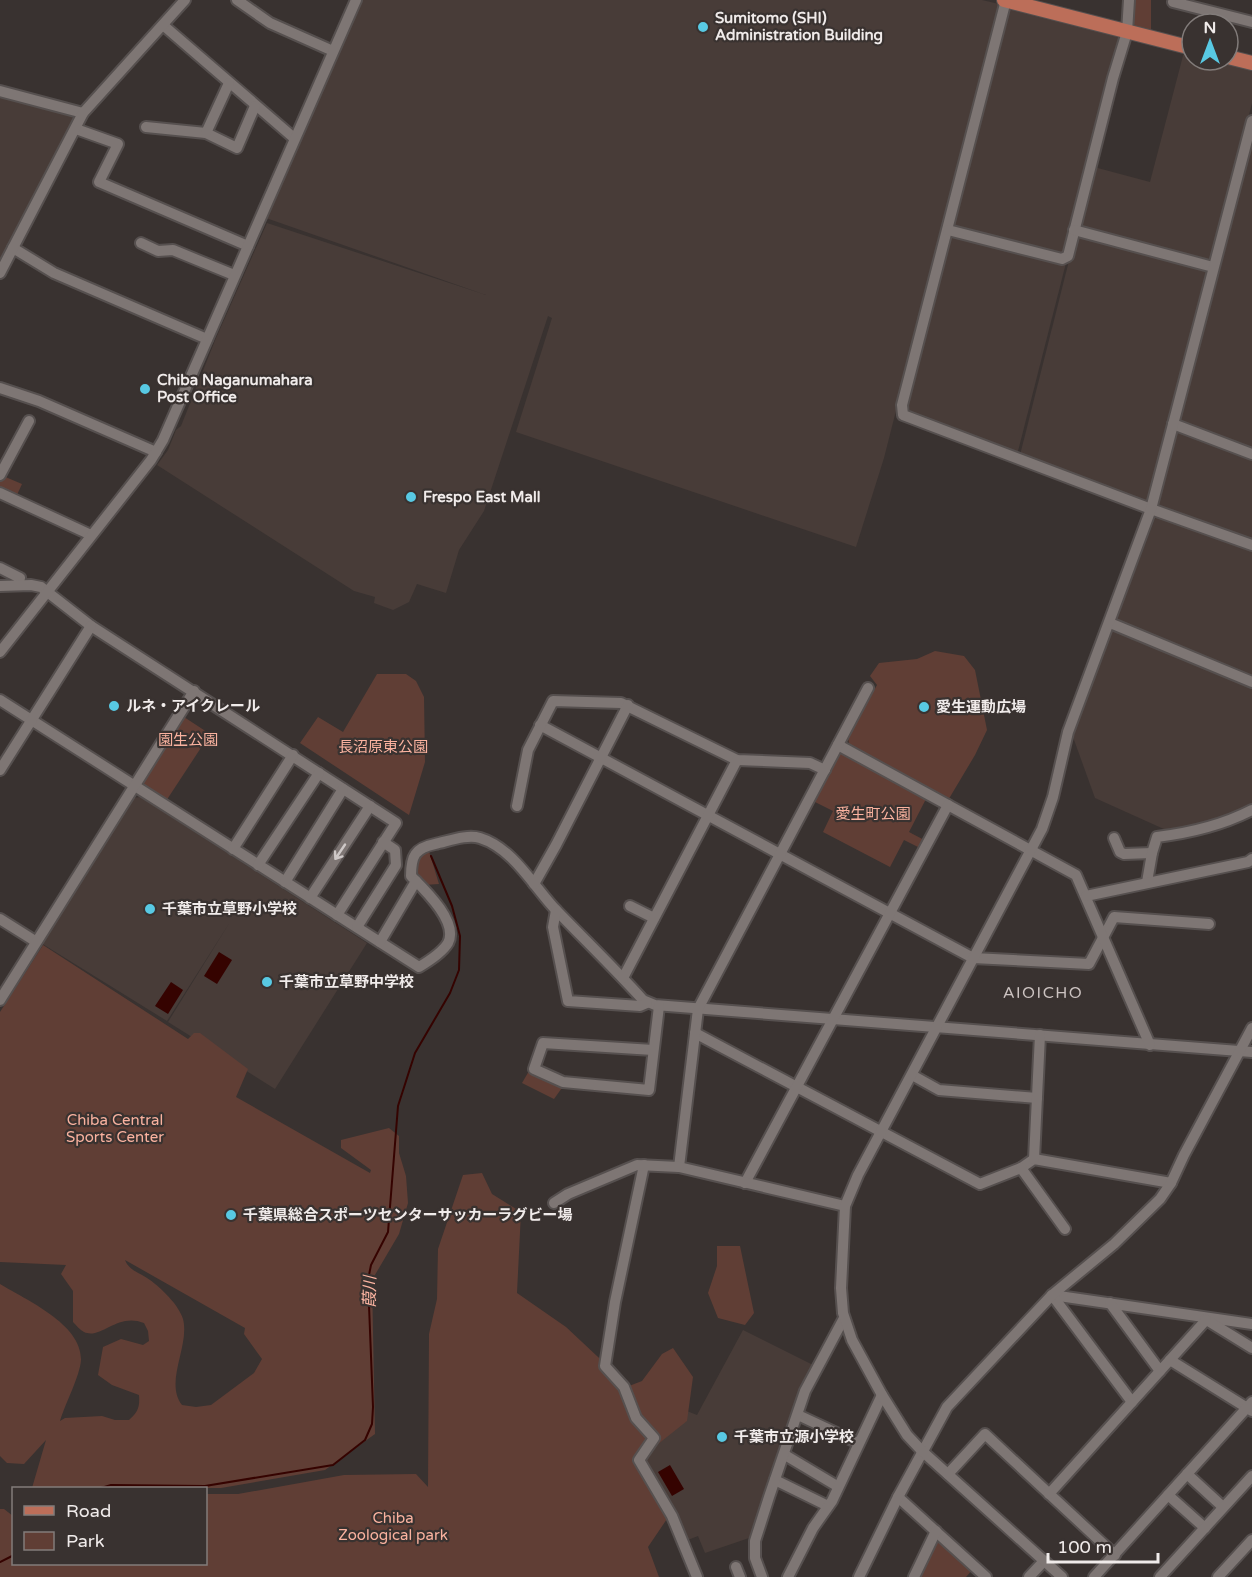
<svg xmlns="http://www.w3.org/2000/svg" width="1252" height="1577" font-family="'Varela Round','Noto Sans JP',sans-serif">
<rect width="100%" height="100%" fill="#393230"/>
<!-- built -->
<g fill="#483c38">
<polygon points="361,0 982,0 999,4 884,458 856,547 516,432 552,318 548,316 484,511 459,550 446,593 417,584 409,602 393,610 374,603 375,597 354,591 157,465 168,450 176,430 181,426 216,338 267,223 486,295 266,218"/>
<polygon points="1010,8 1122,36 1064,255 954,228"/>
<polygon points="1184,52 1192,54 1192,60 1217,60 1252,68 1252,103 1211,264 1079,228 1094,167 1150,182"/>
<polygon points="0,96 76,116 0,265"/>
<polygon points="1252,140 1252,449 1176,421"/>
<polygon points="1076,233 1208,269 1148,505 1020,455"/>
<polygon points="951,234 1066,263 1017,455 911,415 908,404"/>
<polygon points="1175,427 1252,457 1252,543 1154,508"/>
<polygon points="1156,516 1252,551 1252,678 1115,623"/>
<polygon points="1112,630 1252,686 1252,806 1189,830 1166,830 1095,798 1073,737"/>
<polygon points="140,797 367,943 275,1089 168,1022 230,922 167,1021 41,943 133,798"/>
<polygon points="743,1330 813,1365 752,1537 705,1553 698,1536 685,1541 643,1464 674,1406 697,1415"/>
</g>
<!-- green -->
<g fill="#603e35" fill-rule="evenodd">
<polygon points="1133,0 1151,0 1151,33 1132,28"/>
<polygon points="3,476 22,484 16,497 0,490 0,482"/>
<polygon points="935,651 964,656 975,670 987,730 975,755 947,802 850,748 848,738 877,685 870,676 879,663 917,659"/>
<polygon points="377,674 406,674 416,681 424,697 425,762 409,815 300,743 318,717 343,732"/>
<polygon points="184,717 210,734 166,801 144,787 143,783"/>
<polygon points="840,751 927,797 909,832 926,841 922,849 904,840 890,867 823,832 833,811 813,801"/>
<polygon points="428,848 439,884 424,885 414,872 419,854"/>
<path d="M43,945L188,1039L194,1033H200L248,1069L236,1097L370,1173L371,1170L341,1148V1140L389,1128L399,1136V1153L406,1176L408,1203L399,1234L372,1280L375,1434L325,1470L221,1488H32L46,1440L24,1464L7,1463L0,1456V1284C26,1300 82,1324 81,1360C80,1376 65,1404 60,1421L65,1418L102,1416L115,1420H129C138,1412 140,1407 139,1395L112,1385L98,1375L103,1347L121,1339L143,1345L149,1341L148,1331L144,1323C117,1312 101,1340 84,1332C80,1330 76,1325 73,1322V1291L61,1274L66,1265L0,1262V1012ZM125,1260L245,1328L244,1334L262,1359L254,1373L211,1405L196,1407L182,1405C164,1382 190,1346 183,1319C179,1305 161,1288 150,1280C141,1273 129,1271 125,1260Z"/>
<polygon points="529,1071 564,1085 554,1099 522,1083"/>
<polygon points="482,1173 492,1194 521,1212 517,1293 566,1327 629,1386 642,1381 662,1354 673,1348 693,1377 687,1421 643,1456 673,1510 648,1547 659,1577 0,1577 0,1509 4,1509 13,1516 14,1564 206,1564 206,1494 238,1494 344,1475 416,1474 428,1487 429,1334 437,1299 438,1249 463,1175"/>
<polygon points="717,1246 740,1246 754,1313 745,1325 718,1318 708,1293 717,1266"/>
<polygon points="937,1537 973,1569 966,1577 918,1577"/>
</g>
<!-- water -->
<g fill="#350300">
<polygon points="219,952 232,960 217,984 204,976"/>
<polygon points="171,982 183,990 168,1014 155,1006"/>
<polygon points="670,1465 684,1489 672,1496 658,1472"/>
</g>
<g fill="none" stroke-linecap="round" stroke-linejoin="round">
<!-- stream -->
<g stroke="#350300" stroke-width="2">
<polyline points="101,1488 111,1485 205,1486 333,1465 365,1440 372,1424 373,1407 368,1280 371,1265 388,1232 398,1106 415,1053 450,993 459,970 460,936 452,906 431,856"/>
<polyline points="0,1562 14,1555"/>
</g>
<!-- minor casing -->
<g stroke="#56504f" stroke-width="14">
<g id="minor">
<polyline points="237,0 270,23 333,51"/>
<polyline points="1006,0 902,405 903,415 1151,509 1252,545"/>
<polyline points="1173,2 1252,22"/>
<polyline points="163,25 294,138"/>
<polyline points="0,91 83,113"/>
<polyline points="146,127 206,133 237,148 255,106"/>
<polyline points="76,129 118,144 99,182 248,246"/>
<polyline points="206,133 229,83"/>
<polyline points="948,230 1062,259 1068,256 1113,78 1127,32 1129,0"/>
<polyline points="1074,230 1213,267"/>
<polyline points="141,243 158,251 173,250 234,275"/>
<polyline points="13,248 54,273 207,339"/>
<polyline points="0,273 83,113 185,0"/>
<polyline points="0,388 39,401 156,452"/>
<polyline points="1173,424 1252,454"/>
<polyline points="0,475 29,421"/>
<polyline points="0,493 91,535"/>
<polyline points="0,568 20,578 18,585"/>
<polyline points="0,586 31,585 41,587 91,626 396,823 337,915"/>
<polyline points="1110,623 1252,682"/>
<polyline points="0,652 151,460 163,440 356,0"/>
<path d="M0,700L419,967C429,961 442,953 448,943C459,922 424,889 411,876C411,856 415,848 435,844C449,841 467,834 480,838C513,848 534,887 556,910C585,940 615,969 643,1000L655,1005L1252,1052"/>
<polyline points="540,725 973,958 1089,964 1114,917 1209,924"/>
<polyline points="838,745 1076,875 1150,1045"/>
<polyline points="0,770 91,626"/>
<polyline points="517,806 528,750 553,701 621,703 737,760 810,763 825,770"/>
<polyline points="1114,838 1120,852 1124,854 1152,853"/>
<polyline points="233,849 293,755"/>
<polyline points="258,865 319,773"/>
<polyline points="285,882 343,789"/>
<path d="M1147,882L1152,853L1157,837C1190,833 1223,825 1252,810"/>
<polyline points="534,884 556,845 628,705"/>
<polyline points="1086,896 1248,862 1252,859"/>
<polyline points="310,898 370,806"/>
<polyline points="630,906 654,918"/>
<polyline points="556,910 553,927 568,1001 640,1006 647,1003"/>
<polyline points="0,919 35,941"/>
<polyline points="357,927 396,865 395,850 383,842"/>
<polyline points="380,942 416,881"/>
<polyline points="623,978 737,760"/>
<polyline points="0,1000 194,691"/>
<polyline points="695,1033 980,1184 1021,1168 1034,1159 1171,1183"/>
<polyline points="653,1050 543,1043 534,1069 563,1082 649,1090 659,1006"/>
<polyline points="912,1075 939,1090 1037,1098"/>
<polyline points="1034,1159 1040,1035"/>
<polyline points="644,1165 615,1302 605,1366 624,1387 636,1418 654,1438 639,1460 672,1516 697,1577"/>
<polyline points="679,1167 698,1009 868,688"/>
<polyline points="1021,1168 1065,1229"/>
<polyline points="745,1183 948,805"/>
<polyline points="554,1203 568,1194 637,1165 679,1167 845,1206"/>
<polyline points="1052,1295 1252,1324"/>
<polyline points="1052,1295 1132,1402"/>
<polyline points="1110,1303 1160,1371"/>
<polyline points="1205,1319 1252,1348"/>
<polyline points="1170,1360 1252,1411"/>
<polyline points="798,1415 858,1443"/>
<polyline points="785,1455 837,1486"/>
<polyline points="948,1474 985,1434 1115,1555"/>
<polyline points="1187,1474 1223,1507"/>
<polyline points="775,1480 828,1506"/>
<polyline points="1049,1494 1206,1320"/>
<polyline points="1168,1495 1205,1528"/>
<polyline points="898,1497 986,1577"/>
<polyline points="736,1567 740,1577"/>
<polyline points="762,1577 755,1558 755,1541 769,1497 805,1391 844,1318"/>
<polyline points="788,1577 813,1528 832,1501 882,1395"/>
<polyline points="859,1577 898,1497 947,1407 1052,1295 1114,1244 1160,1199 1171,1183 1184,1155 1252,1028"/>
<polyline points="914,1577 936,1531"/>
<polyline points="1029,1577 1044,1561"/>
<polyline points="1062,1577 922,1451 907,1435 882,1395 852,1340 843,1313 841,1288 845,1206 858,1175 1042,829 1053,797 1068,732 1151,509 1252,121"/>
<polyline points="1094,1577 1252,1402"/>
<polyline points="1160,1577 1252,1476"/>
<polyline points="1218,1577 1252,1540"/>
</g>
</g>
<!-- major casing -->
<g stroke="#56504f" stroke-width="16">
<g id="major">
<polyline points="1004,0 1192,48"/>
<polyline points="1228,57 1252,63"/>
</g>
</g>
<!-- minor -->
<use href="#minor" stroke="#7e7674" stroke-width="10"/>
<!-- major -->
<use href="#major" stroke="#bc6e59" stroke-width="14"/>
</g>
<!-- one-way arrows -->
<defs><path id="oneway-shaft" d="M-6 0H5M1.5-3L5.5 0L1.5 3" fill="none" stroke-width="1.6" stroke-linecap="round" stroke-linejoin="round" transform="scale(1.5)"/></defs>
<use stroke="#cec8c7" href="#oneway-shaft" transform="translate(340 852) rotate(124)"/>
<!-- markers -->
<g fill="#58c9e3" stroke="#393230" stroke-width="2">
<circle cx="703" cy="27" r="6"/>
<circle cx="145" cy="389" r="6"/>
<circle cx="411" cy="497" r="6"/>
<circle cx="114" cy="706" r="6"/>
<circle cx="924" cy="707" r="6"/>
<circle cx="150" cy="909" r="6"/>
<circle cx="267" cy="982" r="6"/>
<circle cx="231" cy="1215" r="6"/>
<circle cx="722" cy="1437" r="6"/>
</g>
<g text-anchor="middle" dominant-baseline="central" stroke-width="4.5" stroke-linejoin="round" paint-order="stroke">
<!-- poi labels -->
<g font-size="15" font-weight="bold" fill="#f0ebea" stroke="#393230" text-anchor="start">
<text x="715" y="18">Sumitomo (SHI)<tspan x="715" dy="17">Administration Building</tspan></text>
<text x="157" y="380">Chiba Naganumahara<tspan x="157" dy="17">Post Office</tspan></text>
<text x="423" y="497">Frespo East Mall</text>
<text x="126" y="706">ルネ・アイクレール</text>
<text x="936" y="707">愛生運動広場</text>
<text x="162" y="909">千葉市立草野小学校</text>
<text x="279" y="982">千葉市立草野中学校</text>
<text x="243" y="1215">千葉県総合スポーツセンターサッカーラグビー場</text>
<text x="734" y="1437">千葉市立源小学校</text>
</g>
<!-- park labels -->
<g font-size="15" fill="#fab29f" stroke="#393230">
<text x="188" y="740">園生公園</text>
<text x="383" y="747">長沼原東公園</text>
<text x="873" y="814">愛生町公園</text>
<text x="115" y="1120">Chiba Central<tspan x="115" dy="17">Sports Center</tspan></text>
<text x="393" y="1518">Chiba<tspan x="393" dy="17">Zoological park</tspan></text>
</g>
<!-- neighbourhood labels -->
<g font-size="16" letter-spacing="1.5" fill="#ccc3c1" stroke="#393230">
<text x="1043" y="993">AIOICHO</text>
</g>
<!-- water labels -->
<g font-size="16" font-style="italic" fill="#feb6a3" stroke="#393230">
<text transform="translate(370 1292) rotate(-89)">葭川</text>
</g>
</g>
<!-- legend -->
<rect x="12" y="1487" width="195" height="78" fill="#393230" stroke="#827c7a" stroke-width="1.5"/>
<rect x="24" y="1506" width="30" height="9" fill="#bc6e59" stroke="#827c7a" stroke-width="1.5"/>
<text x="66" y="1517" font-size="18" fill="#f0ebea">Road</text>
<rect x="24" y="1532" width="30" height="18" fill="#603e35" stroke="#827c7a" stroke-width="1.5"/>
<text x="66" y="1547" font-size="18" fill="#f0ebea">Park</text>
<!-- north arrow -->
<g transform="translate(1210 42)"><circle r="28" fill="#393230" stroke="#827c7a" stroke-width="1.5"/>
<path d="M0-4.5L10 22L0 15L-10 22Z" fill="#58c9e3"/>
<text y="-9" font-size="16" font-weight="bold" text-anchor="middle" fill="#f0ebea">N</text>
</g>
<!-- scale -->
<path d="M1048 1553v9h110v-9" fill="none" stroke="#f0ebea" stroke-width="3"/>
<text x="1057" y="1553" font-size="18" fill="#f0ebea" stroke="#393230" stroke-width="4.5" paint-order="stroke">100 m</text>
</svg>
